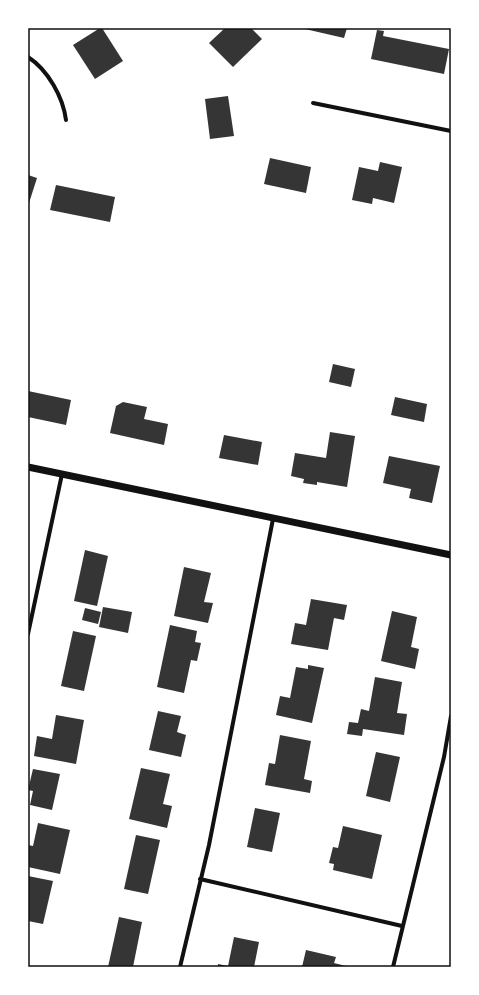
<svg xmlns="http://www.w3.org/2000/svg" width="479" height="995" font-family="'Times New Roman',serif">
<rect width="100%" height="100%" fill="#fff"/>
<!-- building -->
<g fill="#353535">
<polygon points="100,28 102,28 123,61 95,79 73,45"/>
<polygon points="225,28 251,28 262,39 233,67 209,43"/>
<polygon points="306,28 347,28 344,38 305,29"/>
<polygon points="377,30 384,31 383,36 449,49 444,74 371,59"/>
<polygon points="228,96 234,136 210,139 205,99"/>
<polygon points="270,158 311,167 306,193 264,184"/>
<polygon points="380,162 402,167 394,203 373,198 372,204 352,200 359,167 378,171"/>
<polygon points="28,175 37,178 29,203 28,203"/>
<polygon points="56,185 115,197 110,222 50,210"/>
<polygon points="333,364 355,369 351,387 329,382"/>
<polygon points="28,391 71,400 66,425 28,417"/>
<polygon points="395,397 427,404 424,422 391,415"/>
<polygon points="123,402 147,407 144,419 168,424 164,445 110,433 116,406"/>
<polygon points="330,432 355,436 347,487 317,482 317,485 303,483 304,479 291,476 295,453 326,458"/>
<polygon points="224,435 262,442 258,465 219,458"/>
<polygon points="389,456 440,466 432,503 409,498 411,489 383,483"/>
<polygon points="85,550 108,556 97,606 74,601"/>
<polygon points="184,567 211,573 204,602 213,603 208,623 174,616"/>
<polygon points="311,599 347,605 344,620 334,618 328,650 291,644 295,623 306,625"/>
<polygon points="103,607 132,612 128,633 99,627"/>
<polygon points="85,608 101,612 98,624 82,620"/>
<polygon points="392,611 417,617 411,647 419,649 415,669 381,661"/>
<polygon points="170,625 197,631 195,642 201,643 197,661 191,660 184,693 157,687"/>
<polygon points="73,631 96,636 84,691 61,686"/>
<polygon points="308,665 324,668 312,723 276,715 280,696 290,698 296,667 308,669"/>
<polygon points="375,677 402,682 397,713 407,714 404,735 363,729 362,736 347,734 349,722 358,723 361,709 369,711"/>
<polygon points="158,711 181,716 177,732 186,735 181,757 149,750"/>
<polygon points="56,715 84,720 76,764 34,756 37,736 52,739"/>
<polygon points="280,735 311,741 304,779 312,781 310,793 265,785 269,763 275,764"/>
<polygon points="376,752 400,757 390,802 366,796"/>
<polygon points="141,768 170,774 163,804 172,806 167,828 129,819"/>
<polygon points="33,769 60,774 52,810 30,805 33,791 28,790"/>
<polygon points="255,808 280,813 272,852 247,847"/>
<polygon points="38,823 70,830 60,874 28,867 28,845 33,846"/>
<polygon points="343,826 382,835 372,879 333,870 334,864 329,863 333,847 338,848"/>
<polygon points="136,835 160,840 148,894 124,889"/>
<polygon points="28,876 53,881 43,924 28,921"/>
<polygon points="119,917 142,922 133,967 108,967"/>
<polygon points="234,937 259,942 254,967 218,967 218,964 228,966"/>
<polygon points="306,950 336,957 334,963 350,967 302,967"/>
</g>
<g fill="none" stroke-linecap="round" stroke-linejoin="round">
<!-- minor -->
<g stroke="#111" stroke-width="4">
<path d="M28,57C48,70 63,97 66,120"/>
<polyline points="313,103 451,131"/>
<polyline points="28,634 62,474"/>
<polyline points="200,879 402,926"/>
<polyline points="180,967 209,845 273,519"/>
<polyline points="393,967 444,757 451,716"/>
</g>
<!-- tertiary -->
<polyline stroke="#111" stroke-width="7" points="28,467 451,555"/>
</g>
<!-- border -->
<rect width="479" height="995" fill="none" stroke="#ffffff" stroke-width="58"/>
<rect x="29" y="29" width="421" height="937" fill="none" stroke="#111" stroke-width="1.5"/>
</svg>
